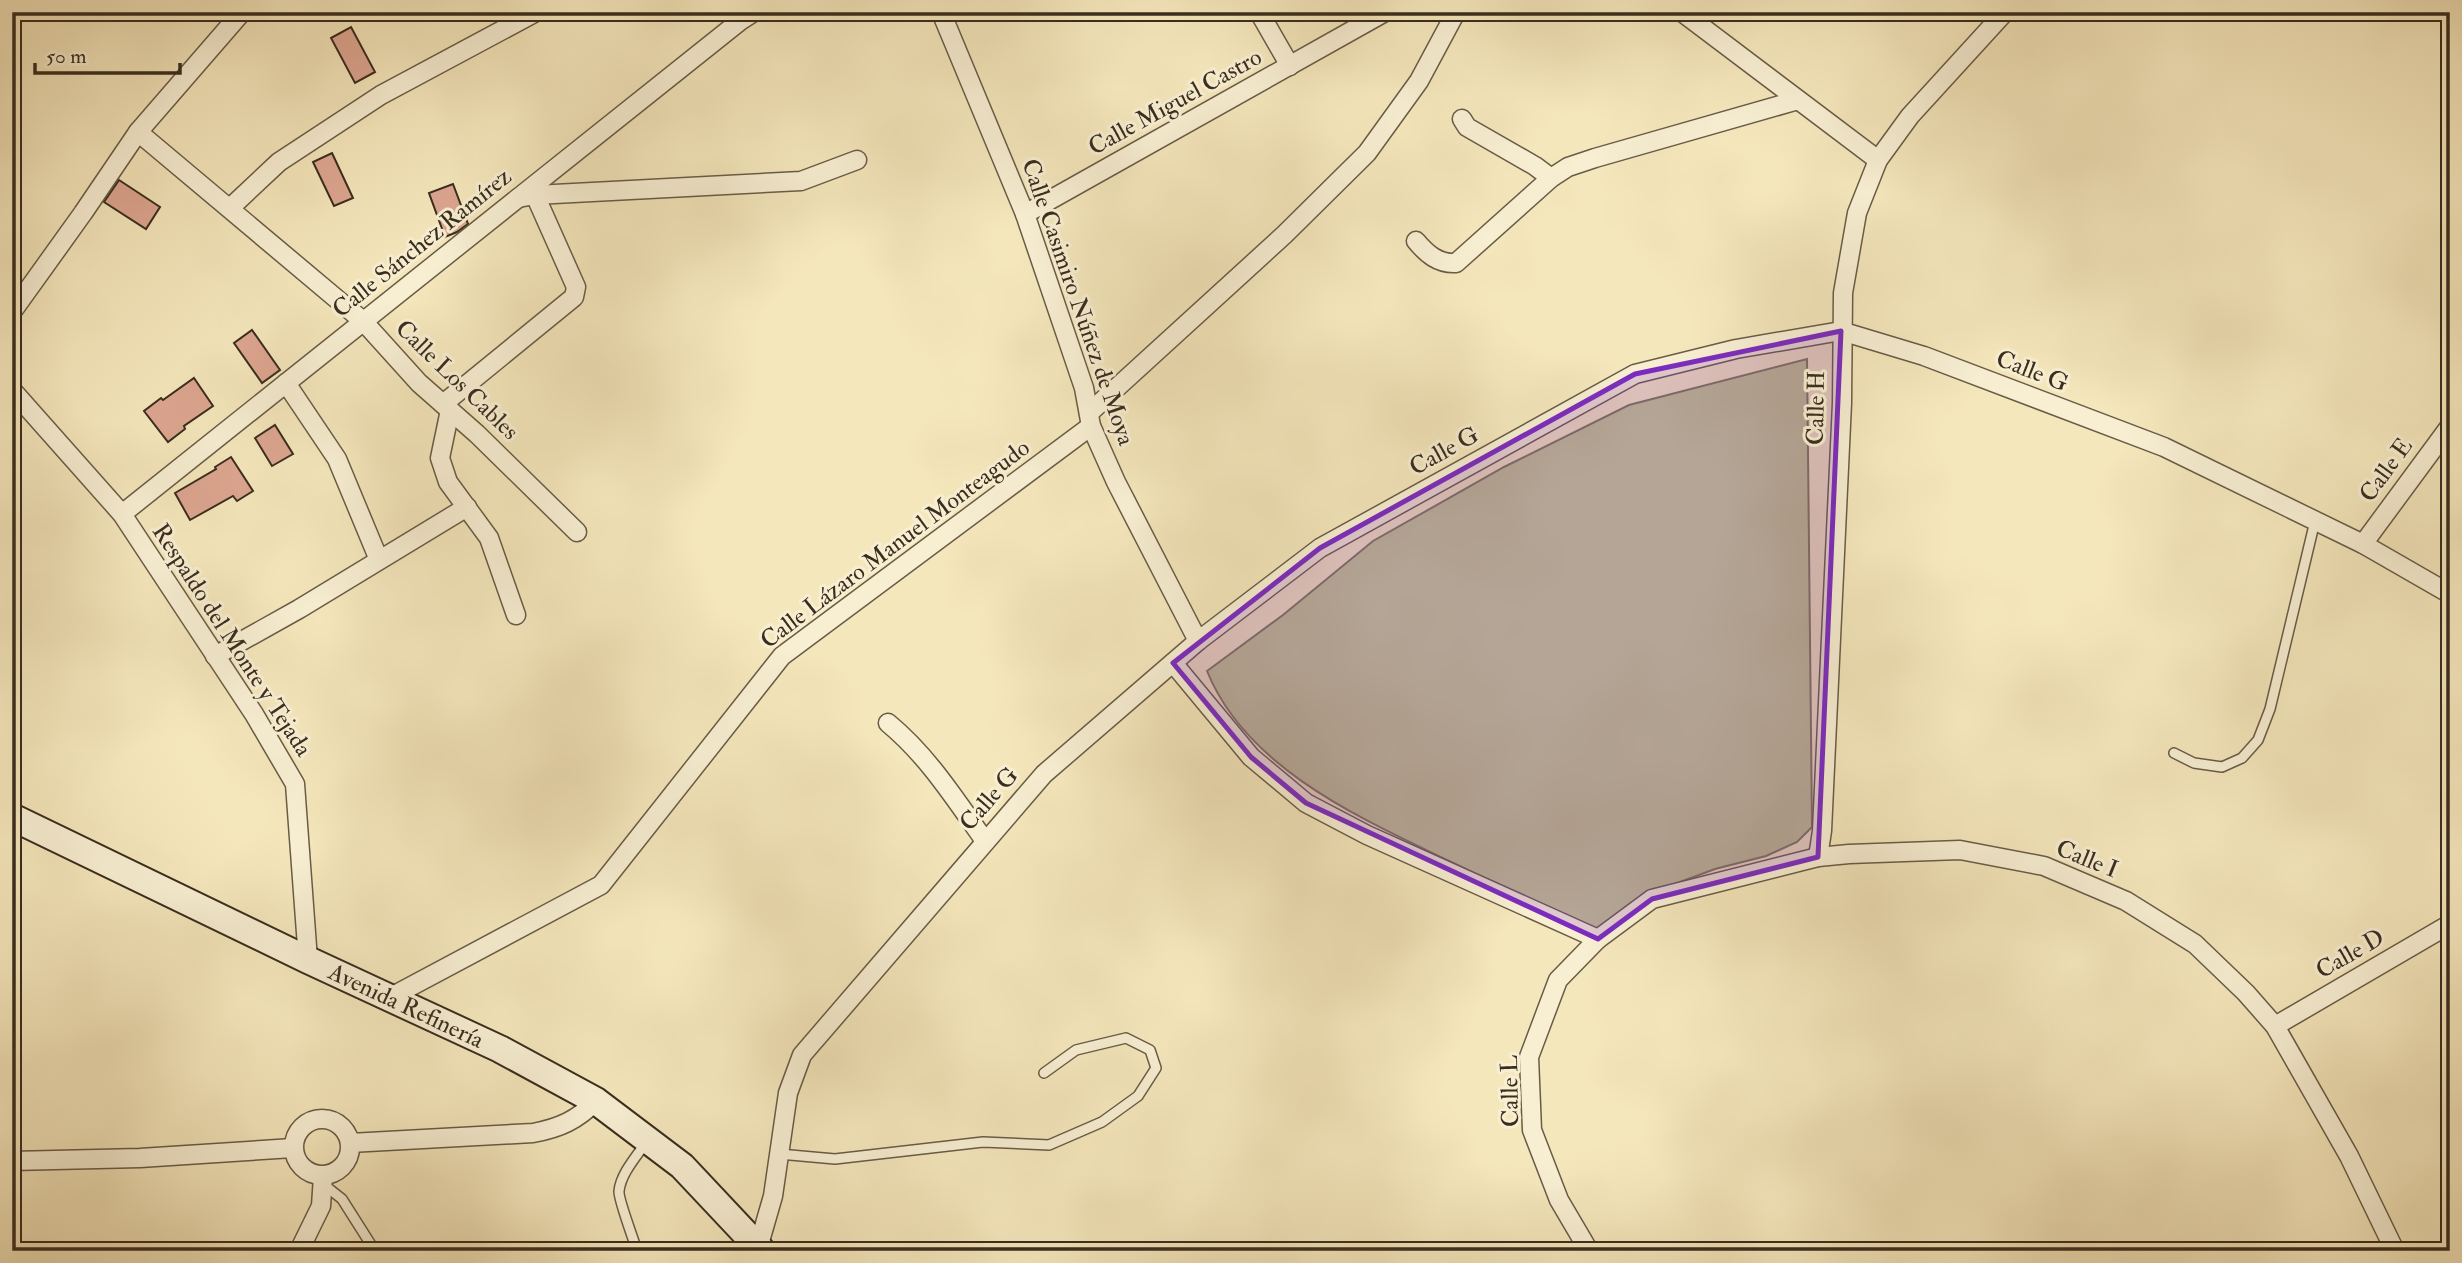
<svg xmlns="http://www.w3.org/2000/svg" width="2462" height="1263" font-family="'IM FELL Double Pica',serif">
<rect width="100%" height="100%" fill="#f5e7bc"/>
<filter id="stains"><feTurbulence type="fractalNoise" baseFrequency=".00286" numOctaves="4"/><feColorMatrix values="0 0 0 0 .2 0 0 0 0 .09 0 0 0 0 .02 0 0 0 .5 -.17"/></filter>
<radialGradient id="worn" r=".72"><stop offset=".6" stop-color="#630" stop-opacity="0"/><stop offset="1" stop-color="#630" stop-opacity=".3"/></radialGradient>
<!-- green -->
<path fill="#c2c48d" stroke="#7e7856" stroke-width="2" d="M1807,359L1812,827L1797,842L1766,856L1715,869L1656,891L1598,933C1549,909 1499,885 1449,861C1360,818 1246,768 1207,671L1283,615L1373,541L1504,467L1629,405Z"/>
<!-- building -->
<g fill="#dda691" stroke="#392d1e" stroke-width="2">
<polygon points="351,27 375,72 355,83 331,38"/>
<polygon points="332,153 353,198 334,206 313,162"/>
<polygon points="119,180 160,207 146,229 104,202"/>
<polygon points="453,184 468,224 457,232 445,237 429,193"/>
<polygon points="252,330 280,370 262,383 234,343"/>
<polygon points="194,378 213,406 184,426 185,429 168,442 144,411 161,398 163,400"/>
<polygon points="275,425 293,454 272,466 255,438"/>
<polygon points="231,457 253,491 237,501 233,496 190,520 175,493 216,469 215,467"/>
</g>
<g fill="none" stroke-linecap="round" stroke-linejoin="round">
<!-- lane casing -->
<g stroke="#685c46" stroke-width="12">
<g id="lane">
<polyline points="2174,753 2194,763 2222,767 2242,758 2258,740 2270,709 2315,521"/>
<polyline points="779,1154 835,1159 983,1142 1049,1145 1102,1122 1138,1096 1156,1068 1150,1050 1126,1038 1076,1050 1044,1073"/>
<polyline points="323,1184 342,1199 375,1251"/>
<path d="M637,1251C634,1240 618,1199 619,1191C621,1173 637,1156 647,1141"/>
</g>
</g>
<!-- street casing -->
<g stroke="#685c46" stroke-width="21">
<g id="street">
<polyline points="941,12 1025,214 1084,388 1091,426 1116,482 1198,641"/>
<polyline points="1259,12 1290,66"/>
<polyline points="1682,12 1878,160"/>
<polyline points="1462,119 1467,127 1535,166 1551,178"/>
<polyline points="138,132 363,321 419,383 477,434 577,532"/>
<polyline points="518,198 535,195 801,181 857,160"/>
<polyline points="230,208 279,162 381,95 536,12"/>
<polyline points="1025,214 1385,12"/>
<path d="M1416,241C1427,254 1438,264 1456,263L1551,178L1568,167L1595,158L1798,100"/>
<polyline points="12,312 83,213 138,132 242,12"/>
<polyline points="286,383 337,459 379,560"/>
<polyline points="12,390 122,514 254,714 295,784 308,960"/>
<polyline points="443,404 574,297 576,287 535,195"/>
<polyline points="450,410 440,458 448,482 489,538 516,615"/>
<polyline points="1089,413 1284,235 1367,153 1419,81 1456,12"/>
<polyline points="122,514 740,21 754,12"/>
<polyline points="2363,544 2450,426"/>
<polyline points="215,656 299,609 467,507"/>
<polyline points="1173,663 1251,757 1306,803 1367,835 1598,939"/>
<path d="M888,723C928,756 955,799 985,841"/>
<polyline points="1818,857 1822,831 1842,403 1843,293 1857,213 1878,160 1910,116 2005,12"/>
<polyline points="389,998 601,885 782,656 1091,426"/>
<polyline points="2275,1026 2450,924"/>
<circle cx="322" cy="1147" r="28"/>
<path d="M350,1143L533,1133C560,1128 577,1120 596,1101"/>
<polyline points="12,1161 140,1158 293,1148"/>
<polyline points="758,1248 773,1196 788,1093 802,1055 1044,774 1198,641 1320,548 1635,374 1736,349 1841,331 1924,356 2164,447 2363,544 2450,594"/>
<polyline points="299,1251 321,1206 323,1176"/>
<polyline points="1589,1251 1559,1200 1532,1130 1529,1057 1558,980 1598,939 1652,899 1818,857 1849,854 1960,850 2044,866 2126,901 2195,944 2246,993 2275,1026 2349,1156 2395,1251"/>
</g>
</g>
<!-- secondary casing -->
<g stroke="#392d1e" stroke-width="30">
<polyline id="secondary" points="12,817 308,960 500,1049 596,1101 682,1166 762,1251"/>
</g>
<!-- lane -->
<use href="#lane" stroke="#f8efd3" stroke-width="9"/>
<!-- street -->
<use href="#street" stroke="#f8efd3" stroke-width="18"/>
<!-- secondary -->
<use href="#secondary" stroke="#f8efd3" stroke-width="26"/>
</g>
<!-- marked area -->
<path fill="#7b2cbf" fill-opacity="0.2" stroke="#7b2cbf" stroke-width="5" stroke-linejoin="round" d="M1841,331L1818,857L1652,899L1598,939L1306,803L1251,757L1173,663L1320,548L1635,374Z"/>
<g text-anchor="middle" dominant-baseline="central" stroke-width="6" stroke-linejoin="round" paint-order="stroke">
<!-- street labels -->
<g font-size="24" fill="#392d1e" stroke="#f8efd3">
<text transform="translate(1175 102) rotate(-29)">Calle Miguel Castro</text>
<text transform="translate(422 243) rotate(-39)">Calle Sánchez Ramírez</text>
<text transform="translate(1078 302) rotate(71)">Calle Casimiro Núñez de Moya</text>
<text transform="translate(2032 371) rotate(21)">Calle G</text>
<text transform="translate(457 380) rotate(44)">Calle Los Cables</text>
<text transform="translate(1816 408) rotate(-89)">Calle H</text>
<text transform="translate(1444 451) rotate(-29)">Calle G</text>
<text transform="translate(2386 470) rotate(-54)">Calle E</text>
<text transform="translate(895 544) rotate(-37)">Calle Lázaro Manuel Monteagudo</text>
<text transform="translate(232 640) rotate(57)">Respaldo del Monte y Tejada</text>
<text transform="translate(989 799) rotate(-49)">Calle G</text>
<text transform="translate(2087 859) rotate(22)">Calle I</text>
<text transform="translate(2350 954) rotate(-30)">Calle D</text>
<text transform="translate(406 1006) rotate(25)">Avenida Refinería</text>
<text transform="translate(1510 1091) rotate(-91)">Calle L</text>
</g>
</g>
<!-- margin -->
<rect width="2462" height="1263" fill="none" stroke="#f5e7bc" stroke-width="42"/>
<rect x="14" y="14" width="2434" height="1235" fill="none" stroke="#392d1e" stroke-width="3.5"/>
<rect x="21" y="21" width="2420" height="1221" fill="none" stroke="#392d1e" stroke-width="2"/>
<!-- scale -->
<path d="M35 63v10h145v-10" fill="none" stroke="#392d1e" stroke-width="3.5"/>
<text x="46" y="63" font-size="21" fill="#392d1e" stroke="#f8efd3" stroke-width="5" paint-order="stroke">50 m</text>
<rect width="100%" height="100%" filter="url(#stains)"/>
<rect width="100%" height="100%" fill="url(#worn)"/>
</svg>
